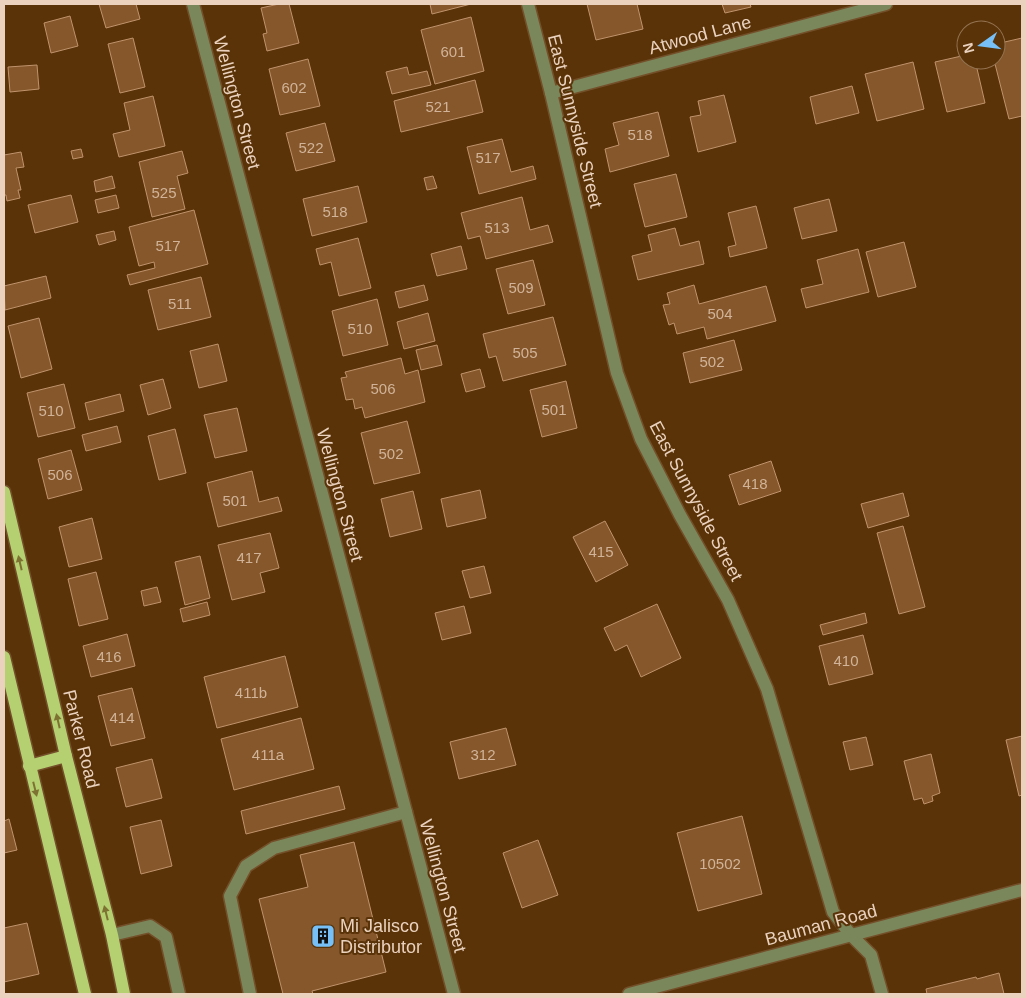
<svg xmlns="http://www.w3.org/2000/svg" width="1026" height="998" font-family="Arial,sans-serif">
<rect width="100%" height="100%" fill="#5a3309"/>
<!-- building -->
<g fill="#85572a" stroke="#c0936c">
<polygon points="99,4 136,4 140,19 106,28"/>
<polygon points="279,4 289,4 299,43 267,51 263,34 267,33 261,8"/>
<polygon points="430,4 471,4 432,14"/>
<polygon points="587,4 637,4 643,29 596,40"/>
<polygon points="722,4 750,4 751,7 725,13"/>
<polygon points="70,16 78,46 51,53 44,23"/>
<polygon points="471,17 484,71 435,84 421,30"/>
<polygon points="133,38 145,87 120,93 108,44"/>
<polygon points="1022,38 1022,116 1009,119 994,60 996,60 996,44"/>
<polygon points="966,55 966,60 975,60 985,103 947,112 935,62"/>
<polygon points="308,59 320,106 280,115 269,69"/>
<polygon points="913,62 924,109 877,121 865,74"/>
<polygon points="37,65 39,89 10,92 8,67"/>
<polygon points="407,67 409,75 427,71 431,85 392,94 386,72"/>
<polygon points="475,80 483,112 401,132 394,101"/>
<polygon points="852,86 859,113 816,124 810,97"/>
<polygon points="724,95 736,142 698,152 690,117 701,115 698,101"/>
<polygon points="153,96 165,146 119,157 113,134 130,130 124,103"/>
<polygon points="658,112 669,156 610,172 605,149 619,145 613,123"/>
<polygon points="325,123 335,161 296,171 286,133"/>
<polygon points="502,139 511,172 533,166 536,179 479,194 467,147"/>
<polygon points="81,149 83,157 73,159 71,151"/>
<polygon points="182,151 188,173 177,176 185,209 152,217 139,162"/>
<polygon points="21,152 24,167 16,168 21,190 18,190 20,198 7,201 6,195 4,195 4,155"/>
<polygon points="676,174 687,217 645,227 634,184"/>
<polygon points="112,176 115,188 96,192 94,181"/>
<polygon points="433,176 437,188 427,190 424,178"/>
<polygon points="358,186 367,222 312,236 303,199"/>
<polygon points="71,195 78,222 35,233 28,205"/>
<polygon points="116,195 119,208 98,213 95,200"/>
<polygon points="522,197 530,230 548,225 553,242 486,259 480,236 468,239 461,213"/>
<polygon points="829,199 837,231 802,239 794,208"/>
<polygon points="756,206 767,248 730,257 728,247 736,245 728,213"/>
<polygon points="194,210 208,264 130,285 127,275 155,268 154,262 139,266 129,227"/>
<polygon points="675,228 680,246 699,241 704,264 638,280 632,256 652,251 648,235"/>
<polygon points="114,231 116,240 99,245 96,235"/>
<polygon points="358,238 371,288 339,296 331,262 320,265 316,249"/>
<polygon points="904,242 916,287 878,297 866,252"/>
<polygon points="461,246 467,269 437,276 431,254"/>
<polygon points="858,249 869,292 806,308 801,289 823,284 817,260"/>
<polygon points="533,260 545,305 508,314 496,269"/>
<polygon points="46,276 51,298 5,310 4,286"/>
<polygon points="201,277 211,317 158,330 148,290"/>
<polygon points="424,285 428,300 399,308 395,292"/>
<polygon points="694,285 699,304 766,286 776,321 707,339 704,327 677,334 674,323 669,325 663,305 670,304 667,293"/>
<polygon points="377,299 388,345 343,356 332,311"/>
<polygon points="428,313 435,341 404,349 397,322"/>
<polygon points="553,317 566,365 503,381 496,356 489,358 483,334"/>
<polygon points="39,318 52,369 21,378 8,326"/>
<polygon points="734,340 742,370 690,383 683,353"/>
<polygon points="218,344 227,381 199,388 190,351"/>
<polygon points="437,345 442,365 421,370 416,350"/>
<polygon points="401,358 405,374 418,370 425,402 365,418 362,407 355,409 353,399 346,400 341,378 347,377 345,372"/>
<polygon points="480,369 485,387 466,392 461,374"/>
<polygon points="163,379 171,408 148,415 140,385"/>
<polygon points="566,381 577,428 542,437 530,390"/>
<polygon points="64,384 75,428 38,437 27,393"/>
<polygon points="120,394 124,411 89,420 85,403"/>
<polygon points="237,408 247,451 215,458 204,415"/>
<polygon points="407,421 420,473 374,484 361,433"/>
<polygon points="117,426 121,442 86,451 82,435"/>
<polygon points="175,429 186,473 159,480 148,436"/>
<polygon points="71,450 82,490 48,499 38,459"/>
<polygon points="771,461 781,491 739,505 729,475"/>
<polygon points="252,471 259,502 278,497 282,511 218,527 207,483"/>
<polygon points="480,490 486,518 447,527 441,499"/>
<polygon points="413,491 422,529 390,537 381,499"/>
<polygon points="903,493 909,516 868,528 861,504"/>
<polygon points="92,518 102,559 69,567 59,527"/>
<polygon points="605,521 628,565 596,582 573,537"/>
<polygon points="903,526 925,607 899,614 877,533"/>
<polygon points="270,533 279,568 260,573 265,592 232,600 218,545"/>
<polygon points="200,556 210,598 185,605 175,562"/>
<polygon points="484,566 491,593 470,598 462,571"/>
<polygon points="96,572 108,619 79,626 68,579"/>
<polygon points="157,587 161,602 144,606 141,591"/>
<polygon points="207,602 210,615 183,622 180,609"/>
<polygon points="657,604 681,658 641,677 627,645 615,651 604,628"/>
<polygon points="464,606 471,633 442,640 435,613"/>
<polygon points="865,613 867,623 823,635 820,625"/>
<polygon points="127,634 135,666 91,677 83,646"/>
<polygon points="863,635 873,674 829,685 819,646"/>
<polygon points="285,656 298,707 217,728 204,677"/>
<polygon points="132,688 145,738 111,746 98,696"/>
<polygon points="301,718 314,769 234,790 221,739"/>
<polygon points="506,728 516,765 459,779 450,742"/>
<polygon points="1022,736 1022,795 1019,796 1006,740"/>
<polygon points="866,737 873,765 850,770 843,742"/>
<polygon points="931,754 940,793 932,796 933,801 924,804 922,798 914,800 904,761"/>
<polygon points="152,759 162,798 126,807 116,768"/>
<polygon points="339,786 345,809 246,834 241,811"/>
<polygon points="742,816 762,894 698,911 677,833"/>
<polygon points="9,819 17,850 4,853 4,821"/>
<polygon points="161,820 172,866 141,874 130,827"/>
<polygon points="538,840 558,895 522,908 503,853"/>
<polygon points="354,842 386,972 312,991 313,994 283,994 259,899 308,887 300,855"/>
<polygon points="27,923 39,974 4,982 4,928"/>
<polygon points="999,973 1004,994 927,994 926,989 976,977 977,979"/>
</g>
<g fill="none" stroke-linecap="round" stroke-linejoin="round">
<!-- minor casing -->
<g stroke="#74502a" stroke-width="15">
<g id="minor">
<polyline points="193,4 454,994"/>
<polyline points="528,4 551,93 617,373 641,439 680,515 728,600 767,689 833,912 851,935 871,955 882,994"/>
<polyline points="551,93 886,4"/>
<polyline points="112,935 150,926 166,937 179,994"/>
<polyline points="250,994 230,896 246,866 274,848 406,812"/>
<polyline points="629,994 1022,890"/>
</g>
</g>
<!-- major casing -->
<g stroke="#74502a" stroke-width="15">
<g id="major">
<polyline points="4,492 66,756 112,935 124,994"/>
<polyline points="4,657 85,994"/>
<polyline points="29,766 66,756"/>
</g>
</g>
<!-- minor -->
<use href="#minor" stroke="#7a875b" stroke-width="12"/>
<!-- major -->
<use href="#major" stroke="#b5d071" stroke-width="12"/>
</g>
<!-- one-way arrows -->
<defs><path id="oneway-solid" d="M-6-.8H1V-3.2L6.5 0L1 3.2V.8H-6Z" transform="scale(1.25)"/></defs>
<g fill="#7e7233">
<use href="#oneway-solid" transform="translate(20 563) rotate(-103)"/>
<use href="#oneway-solid" transform="translate(58 721) rotate(-103)"/>
<use href="#oneway-solid" transform="translate(35 789) rotate(76)"/>
<use href="#oneway-solid" transform="translate(106 913) rotate(-104)"/>
</g>
<!-- icons -->
<defs>
<g id="building-square" transform="scale(1.25)"><rect x="-9" y="-9" width="18" height="18" rx="4" fill="#76c0f7" stroke="#5a3309"/><path d="M-4-6H4V6H1V3H-1V6H-4ZM-2.5-4.3h1.7v1.8h-1.7ZM.8-4.3h1.7v1.8H.8ZM-2.5-1h1.7V.8h-1.7ZM.8-1h1.7V.8H.8Z" fill="#111"/></g>
</defs>
<g fill-rule="evenodd">
<use href="#building-square" x="323" y="936"/>
</g>
<g text-anchor="middle" dominant-baseline="central" stroke-width="4" stroke-linejoin="round" paint-order="stroke">
<!-- number labels -->
<g font-size="15" fill="#d1b399">
<text x="453" y="51">601</text>
<text x="294" y="87">602</text>
<text x="438" y="106">521</text>
<text x="640" y="134">518</text>
<text x="311" y="147">522</text>
<text x="488" y="157">517</text>
<text x="164" y="192">525</text>
<text x="335" y="211">518</text>
<text x="497" y="227">513</text>
<text x="168" y="245">517</text>
<text x="521" y="287">509</text>
<text x="180" y="303">511</text>
<text x="720" y="313">504</text>
<text x="360" y="328">510</text>
<text x="525" y="352">505</text>
<text x="712" y="361">502</text>
<text x="383" y="388">506</text>
<text x="554" y="409">501</text>
<text x="51" y="410">510</text>
<text x="391" y="453">502</text>
<text x="60" y="474">506</text>
<text x="755" y="483">418</text>
<text x="235" y="500">501</text>
<text x="601" y="551">415</text>
<text x="249" y="557">417</text>
<text x="109" y="656">416</text>
<text x="846" y="660">410</text>
<text x="251" y="692">411b</text>
<text x="122" y="717">414</text>
<text x="268" y="754">411a</text>
<text x="483" y="754">312</text>
<text x="720" y="863">10502</text>
</g>
<!-- street labels -->
<g font-size="18" fill="#ead2be" stroke="#5a3309">
<text transform="translate(700 35) rotate(-15)">Atwood Lane</text>
<text transform="translate(237 103) rotate(75)">Wellington Street</text>
<text transform="translate(575 121) rotate(76)">East Sunnyside Street</text>
<text transform="translate(340 495) rotate(75)">Wellington Street</text>
<text transform="translate(696 501) rotate(62)">East Sunnyside Street</text>
<text transform="translate(81 739) rotate(76)">Parker Road</text>
<text transform="translate(443 886) rotate(75)">Wellington Street</text>
<text transform="translate(821 925) rotate(-15)">Bauman Road</text>
</g>
<!-- poi labels -->
<g font-size="18" fill="#ead2be" stroke="#5a3309" text-anchor="start">
<text x="340" y="926">Mi Jalisco<tspan x="340" dy="21">Distributor</tspan></text>
</g>
</g>
<!-- border -->
<rect width="1026" height="998" fill="none" stroke="#ead2be" stroke-width="10"/>
<!-- north arrow -->
<g transform="translate(981 45) rotate(256)"><circle r="24" fill="#5a3309" stroke="#947351"/>
<path d="M0-4L9 19L0 12L-9 19Z" fill="#76c0f7"/>
<text y="-8" font-size="14" font-weight="bold" text-anchor="middle" fill="#ead2be">N</text>
</g>
</svg>
